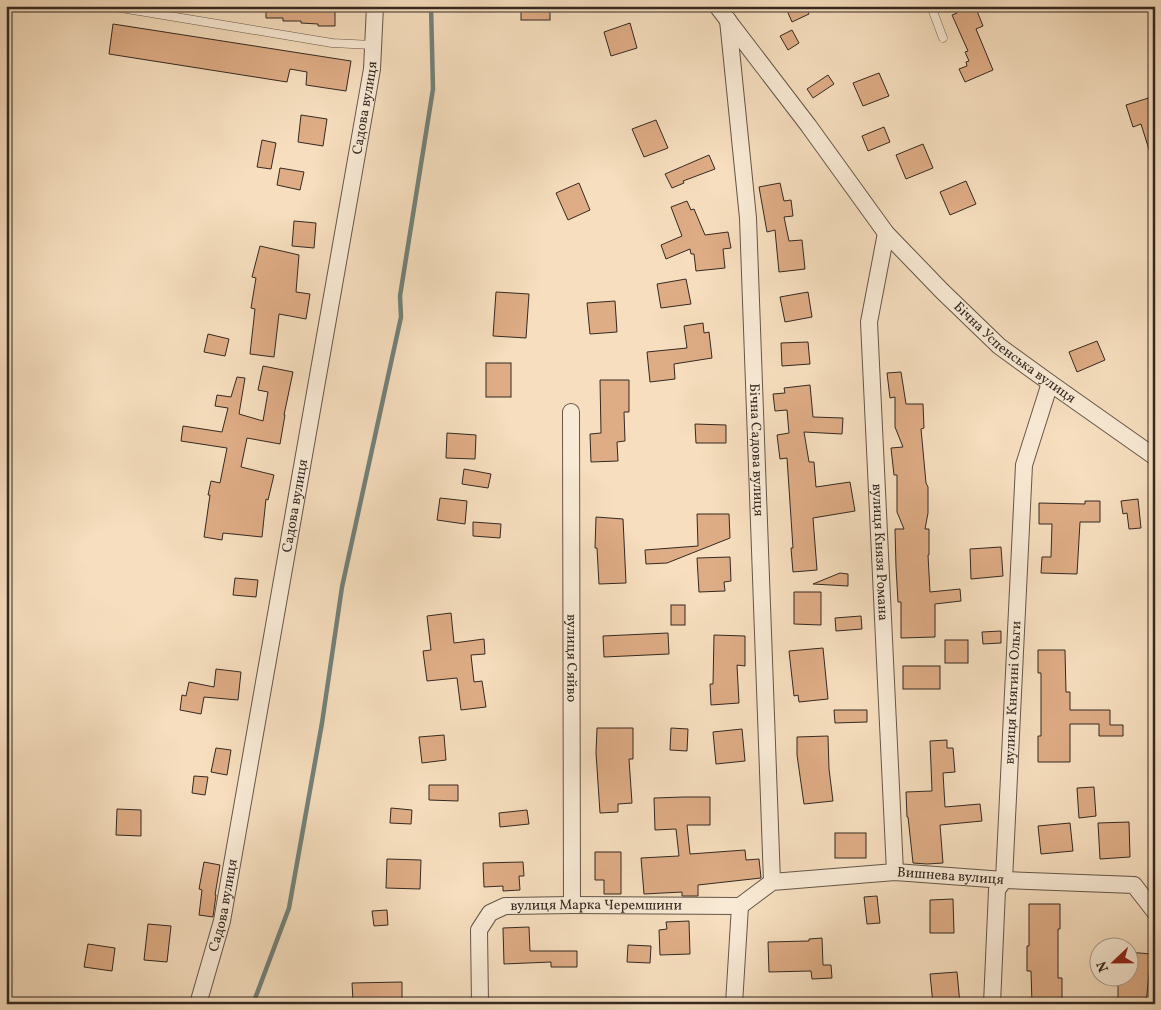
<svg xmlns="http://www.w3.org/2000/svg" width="1161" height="1010" font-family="Vollkorn,serif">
<rect width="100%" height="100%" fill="#f6debe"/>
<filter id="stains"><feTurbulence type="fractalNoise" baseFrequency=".004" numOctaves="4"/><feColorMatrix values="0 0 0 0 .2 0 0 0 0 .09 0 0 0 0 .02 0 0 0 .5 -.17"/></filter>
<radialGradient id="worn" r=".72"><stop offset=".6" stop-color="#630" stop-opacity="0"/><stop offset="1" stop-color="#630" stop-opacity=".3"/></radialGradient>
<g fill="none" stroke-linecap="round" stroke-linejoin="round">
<!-- stream -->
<polyline stroke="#738179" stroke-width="4.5" points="253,1004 289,908 322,723 342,587 401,317 400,296 433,89 431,6"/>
</g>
<!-- building -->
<g fill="#deac85" stroke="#342922">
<polygon points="266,6 335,6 335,26 318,26 318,24 301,23 301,21 283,21 283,18 266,18"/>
<rect x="521" y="6" width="29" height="14"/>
<polygon points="785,6 805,6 809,14 792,22"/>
<polygon points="954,6 975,6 983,26 976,29 993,70 965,82 959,69 967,66 966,62 969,61 965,52 968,51 952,15 957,13"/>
<polygon points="630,23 637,48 611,56 604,32"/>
<polygon points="113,24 351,61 346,91 306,85 307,72 290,69 287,82 109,54"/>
<polygon points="792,30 799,43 788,50 780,36"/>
<polygon points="879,73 889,96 863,106 853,83"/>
<polygon points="828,75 834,84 813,98 807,89"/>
<polygon points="1155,96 1155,159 1152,159 1141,124 1133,127 1126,105"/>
<polygon points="301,115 327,119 323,146 298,142"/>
<polygon points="656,120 668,148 644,157 632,129"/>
<polygon points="884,127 890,142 868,151 862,136"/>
<polygon points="262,140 276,143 271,169 257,167"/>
<polygon points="923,144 933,168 906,179 896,155"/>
<polygon points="709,155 715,169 683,181 684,183 672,188 665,174"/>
<polygon points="280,168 304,172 300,190 277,185"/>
<polygon points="966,181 976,204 950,215 940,192"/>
<polygon points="579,183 590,210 568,220 556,193"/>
<polygon points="780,183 784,201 791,200 793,216 784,217 789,241 802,240 805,269 779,272 775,230 767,232 759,187"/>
<polygon points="687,201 691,210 694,209 705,235 728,232 731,248 723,249 725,268 696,271 694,254 691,254 690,249 666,259 661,245 682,236 671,207"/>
<polygon points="294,221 316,223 314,248 292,246"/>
<polygon points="260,246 299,255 296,292 310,294 306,319 279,314 274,357 250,354 255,309 251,308 256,278 252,277"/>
<polygon points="686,279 691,304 661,308 657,284"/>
<polygon points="496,292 529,294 526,338 493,336"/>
<polygon points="808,292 812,317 785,322 780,297"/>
<polygon points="615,301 617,332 590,334 587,303"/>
<polygon points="703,323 704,333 709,332 712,358 674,364 675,379 650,382 647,352 687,348 684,326"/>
<polygon points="208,334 229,339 225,356 204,352"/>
<polygon points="1097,341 1105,360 1077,372 1069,352"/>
<polygon points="808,342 810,364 782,366 781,343"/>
<rect x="486" y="363" width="25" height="34"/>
<polygon points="263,366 293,372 284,415 285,415 280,444 247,438 241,467 274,475 268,500 266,499 262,537 223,533 222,540 204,537 210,495 208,495 211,481 220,483 227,448 181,441 183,426 222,432 228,408 215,406 217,395 231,397 237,377 245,378 239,414 263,421 268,392 258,390"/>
<polygon points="901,372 906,404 923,404 924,428 921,429 926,483 928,487 928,513 925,529 929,529 929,555 928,555 930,592 960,589 961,601 935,604 935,637 901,638 901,602 898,602 896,567 895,529 904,529 897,512 897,475 894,475 891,448 903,447 895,427 895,397 890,398 887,373"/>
<polygon points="600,380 629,380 629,412 624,412 625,441 617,442 618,461 591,462 590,434 601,433"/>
<polygon points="810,385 813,417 843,418 842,434 804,432 809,462 814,462 816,487 850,482 855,511 813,518 817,570 793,572 791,548 793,548 787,458 780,459 777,435 789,433 787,410 775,411 773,394 785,393 784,388"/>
<polygon points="695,424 726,425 726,443 696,443"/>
<polygon points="447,433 476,435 475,459 446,458"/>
<polygon points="464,469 491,474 488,488 462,484"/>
<polygon points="440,498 467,501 465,524 437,520"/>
<polygon points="1138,499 1141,528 1129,529 1127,513 1123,514 1121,501"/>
<polygon points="1085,501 1100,501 1100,522 1080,522 1077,574 1041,573 1042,557 1051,557 1052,524 1039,524 1039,503 1085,504"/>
<polygon points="697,514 729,514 730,538 667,563 646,564 645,550 698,546"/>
<polygon points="596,517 623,519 626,583 599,584 597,548 595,548"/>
<polygon points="473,522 501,524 500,538 473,536"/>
<polygon points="1001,547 1003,576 971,579 970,549"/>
<polygon points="730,557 731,581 724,582 725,591 699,592 697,558"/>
<polygon points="840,573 848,574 848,586 813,584"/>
<polygon points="235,578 258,580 256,597 233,595"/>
<polygon points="794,592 821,592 821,625 794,624"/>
<rect x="671" y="605" width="14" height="20"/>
<polygon points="451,613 454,643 484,639 485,654 471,655 474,682 482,681 486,707 461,710 457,678 427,681 423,651 431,650 427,616"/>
<polygon points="861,616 862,629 836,631 835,618"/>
<polygon points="1001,631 1001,643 983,644 982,632"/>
<polygon points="668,633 669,654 604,657 603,636"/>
<polygon points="714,635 745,636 745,666 737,665 739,703 711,705 710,684 713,684"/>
<rect x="945" y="640" width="23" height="23"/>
<polygon points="823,648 828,699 799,702 798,695 794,696 789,651"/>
<polygon points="1038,650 1065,650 1066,692 1070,692 1070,710 1110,710 1110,725 1123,725 1123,736 1099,736 1099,724 1070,724 1070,762 1038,762 1038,736 1041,736 1041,673 1038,673"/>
<rect x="903" y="666" width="37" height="23"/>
<polygon points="216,669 241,672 238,700 204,697 201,714 180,710 182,695 186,696 189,682 214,687"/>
<polygon points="834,710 867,710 867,722 835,723"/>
<polygon points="597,728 633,728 633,759 629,759 632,803 618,804 618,812 600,813 596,753"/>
<polygon points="671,728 688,729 687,751 670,750"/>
<polygon points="742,729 745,761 716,764 713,732"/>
<polygon points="444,735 446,760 422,763 419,737"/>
<polygon points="828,736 829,769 833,801 804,804 797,755 797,737"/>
<polygon points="947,740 947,748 953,748 955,772 943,773 945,807 980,804 982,821 940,825 943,863 927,864 913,863 908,817 907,817 906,792 932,791 930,741"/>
<polygon points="216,748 231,750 227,775 211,772"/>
<polygon points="194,776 208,777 205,795 192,793"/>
<polygon points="429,785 458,785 458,801 429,800"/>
<polygon points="1094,787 1096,816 1079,818 1077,788"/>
<polygon points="684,797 710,797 710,825 687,825 690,854 745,850 746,860 759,859 761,878 698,885 698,896 682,896 682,892 644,894 641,858 679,856 676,829 655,830 654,798"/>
<polygon points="391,808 412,810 411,824 390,823"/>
<polygon points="117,809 141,810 141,836 116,835"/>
<polygon points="527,810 529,824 500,827 499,813"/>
<polygon points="1129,822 1130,857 1100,859 1098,823"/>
<polygon points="1070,823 1073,851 1041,854 1038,826"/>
<rect x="835" y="833" width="31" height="25"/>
<polygon points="595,852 621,852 621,894 604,894 604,880 595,880"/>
<polygon points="387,859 421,860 420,889 386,888"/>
<polygon points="204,862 220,865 215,895 216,895 213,917 199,915 202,890 199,889"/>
<polygon points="523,862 524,876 519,876 520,890 503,891 503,886 484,887 483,863"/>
<polygon points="877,896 880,923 867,924 864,897"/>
<polygon points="953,899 954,933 930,933 930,900"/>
<polygon points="1029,904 1060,904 1060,929 1058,929 1058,978 1062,978 1062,1004 1032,1004 1031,971 1027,971 1027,946 1029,946"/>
<polygon points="387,910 388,925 374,926 372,911"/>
<polygon points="689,921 690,954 660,955 659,930 667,929 666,922"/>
<polygon points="148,924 171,926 167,962 144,960"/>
<polygon points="529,927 530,951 577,951 577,967 551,967 551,962 504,964 503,928"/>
<polygon points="822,938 823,965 831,965 832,978 812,979 811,971 769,972 768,942 809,941 809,939"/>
<polygon points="88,944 115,948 112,971 84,967"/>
<polygon points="628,945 651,946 650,963 627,962"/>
<polygon points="1128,952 1151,954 1146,1004 1118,1004 1118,978 1128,978"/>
<polygon points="957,972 960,1004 933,1004 930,974"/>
<polygon points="402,982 402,1002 364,1004 364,1001 353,1001 352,983"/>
</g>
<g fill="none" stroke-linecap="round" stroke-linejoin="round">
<!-- lane casing -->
<g stroke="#645649" stroke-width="9">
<g id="lane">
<polyline points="109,6 332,43 373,45"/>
<polyline points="931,6 943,38"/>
</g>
</g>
<!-- street casing -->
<g stroke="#645649" stroke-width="18">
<g id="street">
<path id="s1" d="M717,6L808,125L886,233L942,291L999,346L1050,383L1155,457"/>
<path id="s2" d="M728,20L748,218L772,882"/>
<path id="s3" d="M886,233L869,322L895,872"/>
<path id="s4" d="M571,412L572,905"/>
<path id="s5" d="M740,906L772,882L895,872L1004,880L1134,885L1155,912"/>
<path id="s6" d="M198,1004L222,921L372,69L375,6"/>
<path id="s7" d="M480,1004L479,930L490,913L505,906L572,905L740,906"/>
<polyline points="734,1004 740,906"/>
<path id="s8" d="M992,1004L997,890L1004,880L1024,465L1050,383"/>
</g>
</g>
<!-- lane -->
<use href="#lane" stroke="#f9ead5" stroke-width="8"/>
<!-- street -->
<use href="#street" stroke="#f9ead5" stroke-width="16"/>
</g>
<g text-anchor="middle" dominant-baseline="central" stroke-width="4" stroke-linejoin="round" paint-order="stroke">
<!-- street labels -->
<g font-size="14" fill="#342922" stroke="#f9ead5">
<text stroke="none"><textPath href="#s6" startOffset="912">Садова вулиця</textPath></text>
<text stroke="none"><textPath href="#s1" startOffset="459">Бічна Успенська вулиця</textPath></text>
<text stroke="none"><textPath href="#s2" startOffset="431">Бічна Садова вулиця</textPath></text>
<text stroke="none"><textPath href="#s6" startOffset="508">Садова вулиця</textPath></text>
<text stroke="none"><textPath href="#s3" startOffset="321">вулиця Князя Романа</textPath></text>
<text stroke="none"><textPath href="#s4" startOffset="246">вулиця Сяйво</textPath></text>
<text stroke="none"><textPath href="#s8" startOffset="314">вулиця Княгині Ольги</textPath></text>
<text stroke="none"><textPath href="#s5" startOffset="219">Вишнева вулиця</textPath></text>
<text stroke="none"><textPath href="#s6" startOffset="102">Садова вулиця</textPath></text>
<text stroke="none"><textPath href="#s7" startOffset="202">вулиця Марка Черемшини</textPath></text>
</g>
</g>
<!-- margin -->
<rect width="1161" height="1010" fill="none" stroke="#f6debe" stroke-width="25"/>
<rect x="8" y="8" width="1146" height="995" fill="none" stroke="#342922" stroke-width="2.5"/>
<rect x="12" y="12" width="1136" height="985" fill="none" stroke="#342922"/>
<!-- north arrow -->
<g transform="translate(1114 962) rotate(248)"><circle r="24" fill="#f9ead5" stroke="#aa9d8d"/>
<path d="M0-4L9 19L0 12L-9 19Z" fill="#8f2418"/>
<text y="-8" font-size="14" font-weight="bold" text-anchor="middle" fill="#342922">N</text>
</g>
<rect width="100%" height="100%" filter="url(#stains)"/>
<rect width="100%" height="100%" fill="url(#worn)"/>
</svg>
